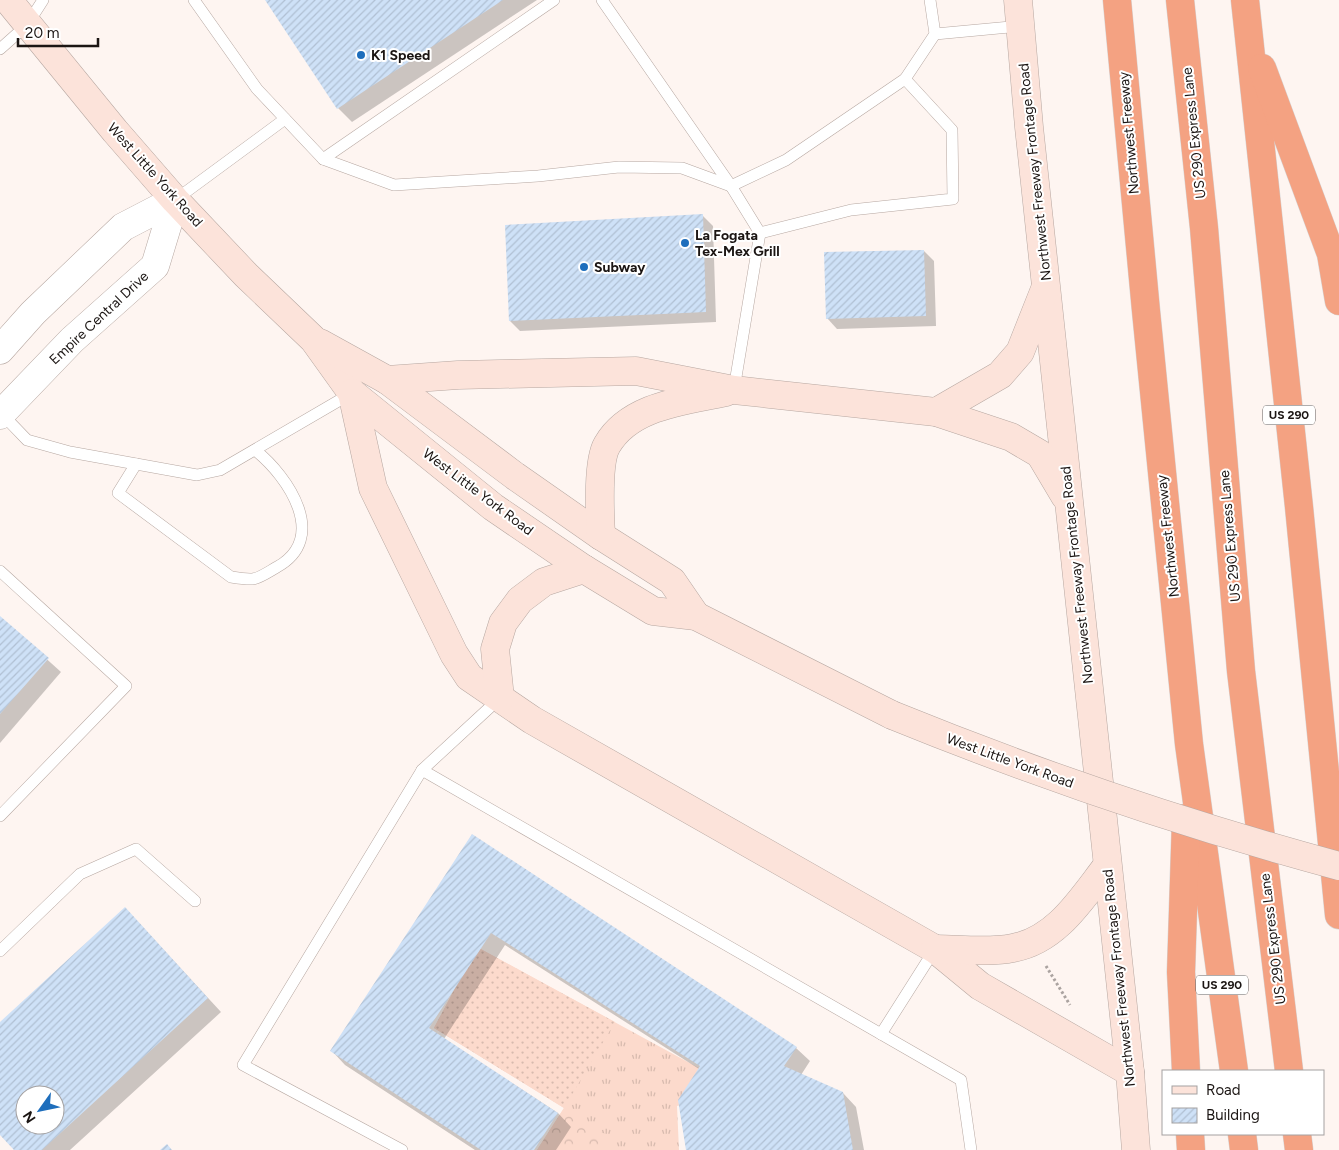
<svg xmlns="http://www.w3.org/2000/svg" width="1339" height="1150" font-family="Figtree,sans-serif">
<defs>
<pattern id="grass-tufts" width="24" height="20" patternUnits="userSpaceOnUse" patternTransform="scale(1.25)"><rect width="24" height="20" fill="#fcdacc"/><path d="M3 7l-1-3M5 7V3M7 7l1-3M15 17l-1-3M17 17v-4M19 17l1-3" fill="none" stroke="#d7baae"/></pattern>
<pattern id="park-crowns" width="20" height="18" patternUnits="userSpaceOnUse" patternTransform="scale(1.25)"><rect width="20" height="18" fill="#fcdacc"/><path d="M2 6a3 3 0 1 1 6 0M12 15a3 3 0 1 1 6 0" fill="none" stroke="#d7baae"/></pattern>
<pattern id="garden-dots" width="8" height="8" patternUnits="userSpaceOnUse" patternTransform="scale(1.25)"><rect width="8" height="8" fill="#fcdacc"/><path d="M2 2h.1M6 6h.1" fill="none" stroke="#d7baae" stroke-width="1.8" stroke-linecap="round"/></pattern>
<pattern id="building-hatch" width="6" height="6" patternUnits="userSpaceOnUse" patternTransform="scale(1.25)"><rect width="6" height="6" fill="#cee1f7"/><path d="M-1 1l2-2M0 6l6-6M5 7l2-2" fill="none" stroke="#b0c0d3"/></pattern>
</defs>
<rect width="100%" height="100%" fill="#fef5f1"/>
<!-- grass -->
<polygon fill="url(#grass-tufts)" points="477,947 708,1073 699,1099 677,1106 679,1150 537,1150 564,1108 434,1028"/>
<!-- park -->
<polygon fill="url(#park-crowns)" points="564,1108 611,1138 604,1150 537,1150"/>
<!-- garden -->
<polygon fill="url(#garden-dots)" points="477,947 615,1022 564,1108 434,1028"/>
<!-- shadow -->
<g fill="#0003" fill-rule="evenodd">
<polygon points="267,0 537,0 352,122 338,108"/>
<polygon points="703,216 713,226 716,322 520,331 510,321"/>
<polygon points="924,251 934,261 936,326 837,329 827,318"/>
<polygon points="0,617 61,672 0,743"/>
<polygon points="472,835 796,1048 810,1061 801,1075 843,1093 856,1107 864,1150 688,1150 699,1069 505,945 444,1039 558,1113 571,1127 556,1150 475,1150 345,1065 332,1051"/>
<path d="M138,922L221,1012L70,1150H16L0,1133V1023ZM25,1095H55V1125H25Z"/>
</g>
<!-- building -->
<g fill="url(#building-hatch)" fill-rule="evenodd">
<polygon points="265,0 503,0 337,109"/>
<polygon points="703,214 706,312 509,321 505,225"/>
<polygon points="924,250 926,316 826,319 824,252"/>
<polygon points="0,616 49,658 0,714"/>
<polygon points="472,834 797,1047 784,1066 843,1092 853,1150 686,1150 678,1100 700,1066 491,933 429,1028 558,1113 534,1150 481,1150 330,1051"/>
<path d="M125,907L208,998L42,1150H14L0,1135V1022ZM25,1095H55V1125H25Z"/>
<polygon points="167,1144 172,1150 160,1150"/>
</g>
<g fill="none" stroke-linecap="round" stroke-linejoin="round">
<!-- service casing -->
<g stroke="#b6a7a1" stroke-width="12">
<g id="service">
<polyline points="194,0 257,89 323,159 394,185 538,176 619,167 682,168 731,186 786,160 905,79 935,34 930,0"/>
<polyline points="602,0 731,186 760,233 734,389"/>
<polyline points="935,34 1020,26"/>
<polyline points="0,49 27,25 43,0"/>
<polyline points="323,159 554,0"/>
<polyline points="175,200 285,119"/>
<polyline points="760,233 851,210 953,199 952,130 905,79"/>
<polyline points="1,413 27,440 70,452 197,475 220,470 352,393"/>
<path d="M136,464L118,493L231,577C257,581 255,580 277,567C329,538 289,477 255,450"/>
<polyline points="0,571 126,686 0,816"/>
<polyline points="422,770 961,1080 971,1150"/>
<polyline points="0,951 80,874 136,849 195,901"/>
<polyline points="881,1034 935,949"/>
<polyline points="402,1150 243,1065 422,770 500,698"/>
</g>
</g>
<!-- tertiary casing -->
<g stroke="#b6a7a1" stroke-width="29">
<g id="tertiary">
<polyline points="0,350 33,313 123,227 175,200"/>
<polyline points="0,415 72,340 155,266 175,200"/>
</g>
</g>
<!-- secondary casing -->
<g stroke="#b6a7a1" stroke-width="29">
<g id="secondary">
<polyline points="8,0 115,131 175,200 246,275 314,340 352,393 493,507 584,569 653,611 696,616 892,715"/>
<polyline points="1018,0 1029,127 1130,1072 1136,1150"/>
<polyline points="320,343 387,380 515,476 601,536 672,581 696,616"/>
<polyline points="387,380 458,375 636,371 734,390 936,412 1011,437 1040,454 1065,496"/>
<polyline points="352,393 373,488 454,654 469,677 532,720 935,949 980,986 1130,1072"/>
<polyline points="936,412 1000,375 1020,352 1045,289"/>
<path d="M601,536C600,515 597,462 607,445C630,405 685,401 726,392"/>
<polyline points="500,698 495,649 503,623 520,600 544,582 584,569"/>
<path d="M935,949C960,949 988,953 1013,948C1057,940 1082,898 1107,866"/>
</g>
</g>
<!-- motorway casing -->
<g stroke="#d6d5d5" stroke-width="29">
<g id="motorway">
<polyline points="1117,0 1146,311 1189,744 1234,1071"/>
<polyline points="1180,0 1204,228 1241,671 1289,1071"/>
<polyline points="1245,0 1299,507 1339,915"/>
<polyline points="1262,68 1331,254 1339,301"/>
<polyline points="1186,1071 1181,972 1186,818"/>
<polyline points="1190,1134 1191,1150"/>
<polyline points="1242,1134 1244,1150"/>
<polyline points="1297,1134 1299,1150"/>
</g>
</g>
<!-- path -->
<polyline stroke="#aba3a0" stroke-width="3" stroke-dasharray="2.5 2.5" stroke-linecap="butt" points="1046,966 1070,1005"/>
<!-- service -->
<use href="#service" stroke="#fff" stroke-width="11"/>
<!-- tertiary -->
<use href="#tertiary" stroke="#fff" stroke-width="28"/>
<!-- secondary -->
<use href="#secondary" stroke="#fce3da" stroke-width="28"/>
<!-- motorway -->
<use href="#motorway" stroke="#f4a282" stroke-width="28"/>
<!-- secondary-bridge casing -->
<g stroke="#b6a7a1" stroke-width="29" stroke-linecap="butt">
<path id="secondary-bridge" d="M892,715C1037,774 1187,825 1339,866"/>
</g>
<!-- secondary-bridge -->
<use href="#secondary-bridge" stroke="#fce3da" stroke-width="28"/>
</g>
<!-- markers -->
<g fill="#1e6ebc" stroke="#fff" stroke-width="2">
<circle cx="361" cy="55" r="5"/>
<circle cx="685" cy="243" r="5"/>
<circle cx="584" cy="267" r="5"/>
</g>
<g text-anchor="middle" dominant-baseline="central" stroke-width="4" stroke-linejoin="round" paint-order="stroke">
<!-- shield labels -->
<g fill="#fff" stroke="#5f5b5a" stroke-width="1">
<rect x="1263" y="405.5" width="52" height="19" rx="4"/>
<rect x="1196" y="975.5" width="52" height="19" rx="4"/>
</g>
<g font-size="12" font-weight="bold" fill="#1b1513">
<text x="1289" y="415">US 290</text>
<text x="1222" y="985">US 290</text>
</g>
<!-- poi labels -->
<g font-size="14" font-weight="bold" fill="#1b1513" stroke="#fff" text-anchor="start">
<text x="371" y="55">K1 Speed</text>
<text x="695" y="235">La Fogata<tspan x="695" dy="16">Tex-Mex Grill</tspan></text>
<text x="594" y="267">Subway</text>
</g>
<!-- street labels -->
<g font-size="14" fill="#1b1513" stroke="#fff">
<text transform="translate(1129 133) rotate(-95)">Northwest Freeway</text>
<text transform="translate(1194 133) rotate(-96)">US 290 Express Lane</text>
<text transform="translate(1035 172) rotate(-96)">Northwest Freeway Frontage Road</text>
<text transform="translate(155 175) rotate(48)">West Little York Road</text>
<text transform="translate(99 318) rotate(-43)">Empire Central Drive</text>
<text transform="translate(478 492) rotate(37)">West Little York Road</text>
<text transform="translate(1168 536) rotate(-96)">Northwest Freeway</text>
<text transform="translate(1230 536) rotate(-95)">US 290 Express Lane</text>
<text transform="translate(1077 575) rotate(-96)">Northwest Freeway Frontage Road</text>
<text transform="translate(1010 761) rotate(20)">West Little York Road</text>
<text transform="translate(1273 939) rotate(-97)">US 290 Express Lane</text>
<text transform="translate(1119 978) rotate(-96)">Northwest Freeway Frontage Road</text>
</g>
</g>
<!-- legend -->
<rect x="1162" y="1070" width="162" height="65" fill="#ffffff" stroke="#a4a1a1"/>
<rect x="1172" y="1086" width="25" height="8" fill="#fce3da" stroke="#a4a1a1"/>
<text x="1206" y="1095" font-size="15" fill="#1b1513">Road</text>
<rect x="1172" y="1108" width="25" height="15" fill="url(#building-hatch)" stroke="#a4a1a1"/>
<text x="1206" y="1120" font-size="15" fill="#1b1513">Building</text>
<!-- north arrow -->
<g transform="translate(40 1110) rotate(237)"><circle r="24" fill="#ffffff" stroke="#a4a1a1"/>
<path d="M0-4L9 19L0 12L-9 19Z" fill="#1e6ebc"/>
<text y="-8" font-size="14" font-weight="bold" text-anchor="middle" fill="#1b1513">N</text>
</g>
<!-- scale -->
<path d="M18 38v8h80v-8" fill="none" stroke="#1b1513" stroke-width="2.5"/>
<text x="25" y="38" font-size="15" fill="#1b1513" stroke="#ffffff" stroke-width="4" paint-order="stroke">20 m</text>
</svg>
